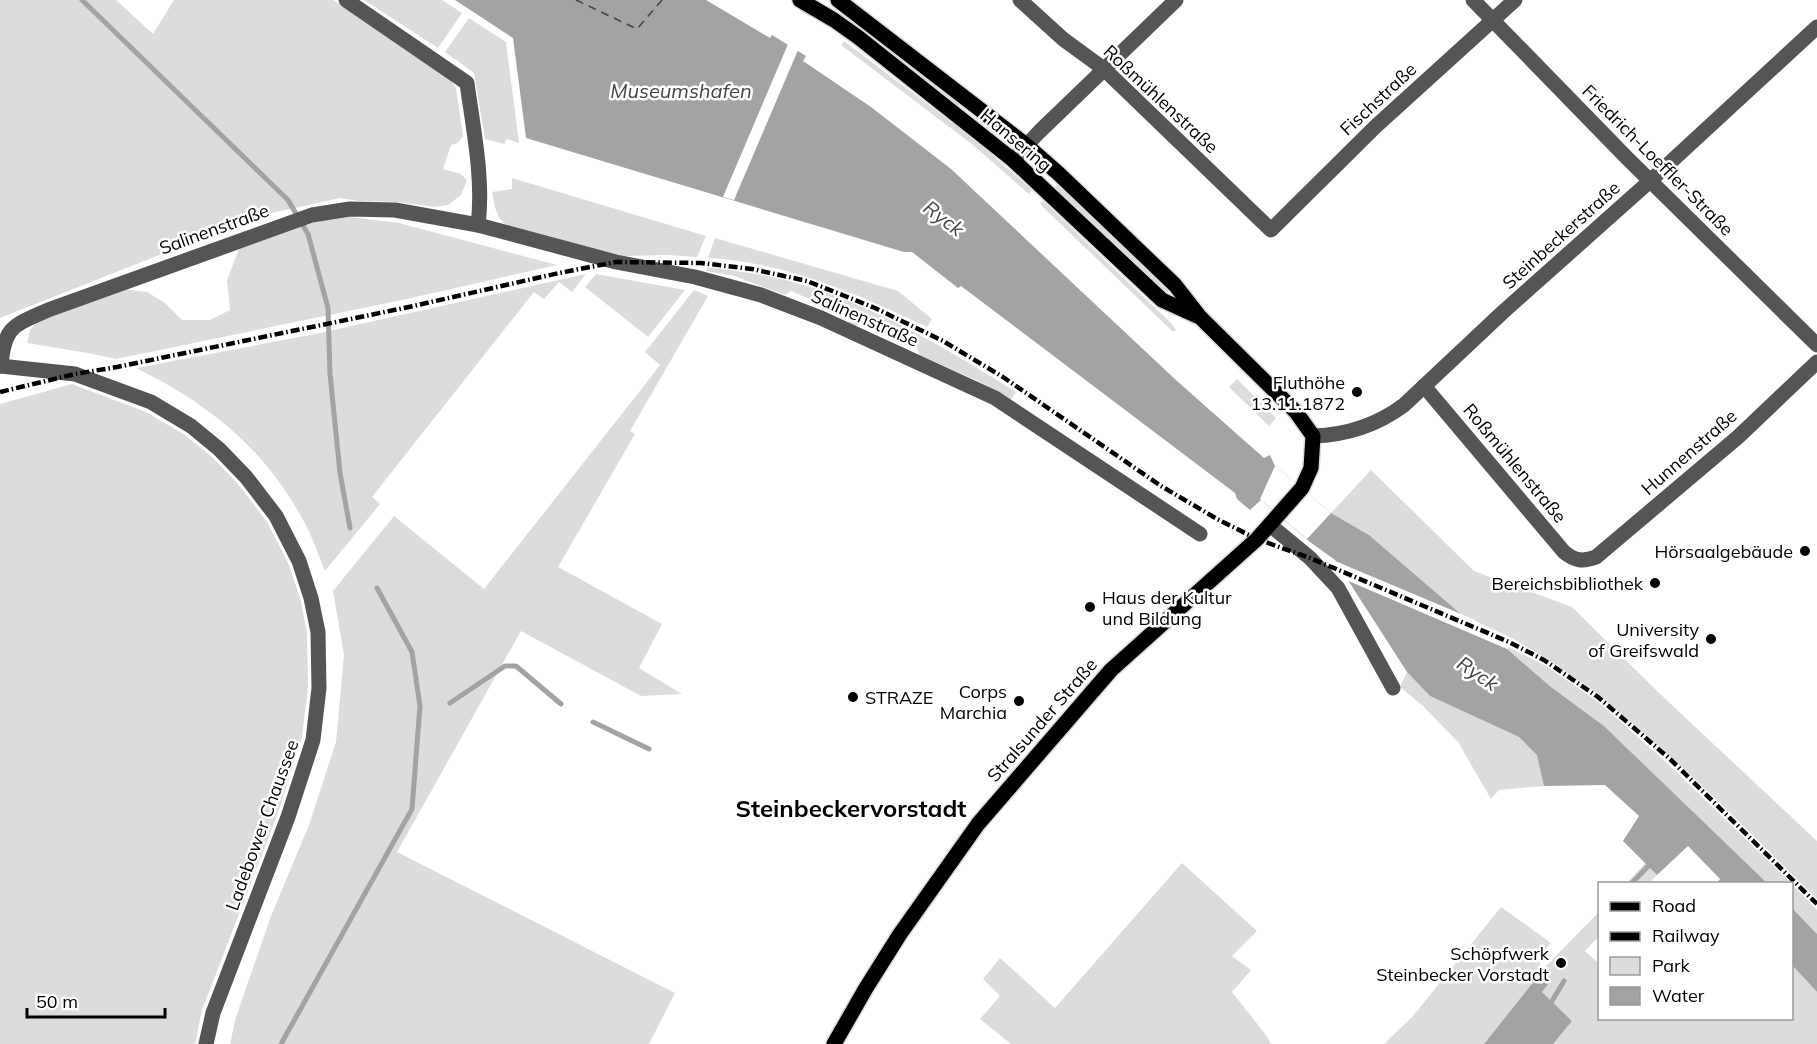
<svg xmlns="http://www.w3.org/2000/svg" width="1817" height="1044" font-family="Mulish,sans-serif">
<rect width="100%" height="100%" fill="#fff"/>
<!-- green -->
<g fill="#dcdcdc">
<polygon points="0,0 116,0 153,34 174,0 333,0 446,74 456,88 463,136 458,143 451,145 443,169 461,174 467,180 461,195 448,205 435,207 397,202 359,201 340,198 258,216 0,318"/>
<polygon points="364,0 442,0 462,13 438,48"/>
<polygon points="469,18 506,42 519,143 506,139 505,144 485,139 474,73 445,52"/>
<polygon points="859,23 962,101 957,107 854,29"/>
<polygon points="844,41 976,141 1032,190 1029,194 973,145 841,45"/>
<path d="M512,178L706,236L697,257L667,255L623,256L510,227C496,219 495,208 492,192L512,189Z"/>
<polygon points="1059,183 1171,289 1165,296 1053,189"/>
<polygon points="1043,201 1171,323 1176,330 1173,332 1040,204"/>
<polygon points="350,217 399,223 557,265 407,299 116,359 88,353 27,343 30,330 39,319 122,289 147,292 165,303 182,320 210,320 230,310 227,280 239,249 316,222"/>
<path d="M715,238L898,291L932,319L927,327C858,294 785,262 708,258Z"/>
<path d="M707,267C741,271 774,276 807,286C882,310 949,350 1016,392L1011,399L976,380L919,355L917,347L861,323L855,326L849,323L848,316L791,291L785,295L734,276L706,271Z"/>
<path d="M586,274L572,292L559,282L544,299L534,292L372,497L380,504L325,571C318,554 312,536 303,520C264,448 209,404 136,368L320,333Z"/>
<polygon points="596,274 685,290 648,337 585,287"/>
<polygon points="694,290 708,296 630,431 635,434 558,567 662,624 639,668 682,694 641,696 521,631 397,852 675,993 649,1044 230,1044 236,1017 271,916 309,825 336,742 344,655 333,591 394,516 484,589 647,382 660,365 645,352"/>
<polygon points="1237,379 1276,418 1269,426 1229,387"/>
<polygon points="72,384 146,412 185,435 212,457 238,484 267,522 289,565 301,601 307,633 308,688 302,737 278,813 202,1010 195,1044 0,1044 0,404"/>
<polygon points="1371,470 1474,571 1572,607 1658,692 1817,841 1817,899 1713,796 1665,752 1601,696 1549,660 1510,637 1462,615 1369,535 1331,513"/>
<polygon points="1508,647 1546,666 1597,701 1667,763 1791,883 1767,883 1604,726 1551,687 1507,649"/>
<polygon points="1407,672 1430,696 1519,737 1538,755 1544,786 1499,790 1491,799 1458,742 1423,706 1400,687"/>
<polygon points="1182,863 1257,931 1232,956 1251,970 1232,992 1266,1035 1271,1044 1011,1044 980,1019 1000,996 983,979 1000,958 1055,1008"/>
<polygon points="1645,863 1657,875 1649,883 1626,884"/>
<polygon points="1792,884 1817,910 1817,934 1792,908"/>
<polygon points="1501,907 1551,943 1538,958 1542,970 1599,912 1599,936 1585,951 1599,964 1600,1018 1792,1018 1792,965 1817,992 1817,1044 1553,1044 1572,1021 1542,992 1542,971 1484,1044 1384,1044 1413,1016"/>
</g>
<!-- water -->
<g fill="#a3a3a3">
<polygon points="455,0 706,0 770,38 772,35 806,56 803,61 871,107 951,169 1177,381 1264,458 1270,455 1275,466 1331,513 1369,535 1462,615 1507,649 1551,687 1604,726 1767,883 1717,883 1720,879 1688,846 1657,875 1623,841 1639,816 1605,785 1544,786 1537,755 1519,737 1430,696 1407,672 1335,560 1310,542 1261,500 1250,510 1237,499 1235,493 961,286 958,288 912,252 904,252 526,138 513,38"/>
<polygon points="1792,908 1817,934 1817,992 1792,965"/>
<polygon points="1542,971 1552,979 1542,992 1572,1021 1553,1044 1484,1044"/>
</g>
<!-- pier -->
<g fill="#fff">
<polygon points="788,44 798,50 734,200 723,197"/>
<polygon points="1275,466 1331,513 1307,539 1260,499"/>
<polygon points="1328,558 1473,619 1508,646 1507,649 1344,579 1332,562"/>
</g>
<g fill="none" stroke-linecap="round" stroke-linejoin="round">
<!-- stream -->
<g stroke="#a3a3a3" stroke-width="5">
<polyline points="82,0 288,200 308,234 328,308 330,374 340,473 350,528"/>
<polyline points="450,703 505,666 516,666 561,704"/>
<polyline points="593,722 649,749"/>
<polyline points="1631,884 1653,861"/>
<polyline points="1552,1001 1564,981"/>
<polyline points="281,1044 412,809 420,706 412,652 377,588"/>
</g>
<!-- ferry -->
<polyline stroke="#444" stroke-width="1.5" stroke-dasharray="8 6" stroke-linecap="butt" points="576,0 637,29 662,0"/>
<!-- major casing -->
<g stroke="#dbdbdb" stroke-width="18">
<g id="major">
<polyline points="800,0 834,20 858,37 1013,160 1162,300 1197,316"/>
<polyline points="834,1044 866,988 900,934 978,824 1111,670 1257,539 1302,488 1311,468 1313,436 1296,412 1200,317 1175,285 1059,174 1026,145 838,0"/>
</g>
</g>
<!-- minor -->
<g stroke="#555" stroke-width="15">
<path d="M346,0L467,83C473,128 484,180 478,225"/>
<polyline points="1020,0 1063,39 1104,69 1271,230 1375,127 1515,0"/>
<polyline points="1473,0 1627,158 1817,345"/>
<polyline points="1013,160 1039,132 1176,0"/>
<polyline points="0,366 75,374 151,402 191,426 219,449 246,477 276,516 299,561 311,598 318,632 319,688 313,740 288,817 213,1013 206,1044"/>
<path d="M1,366C4,326 14,325 48,310L312,215L350,209L395,210L478,225L616,262L695,277L761,295L821,318L995,398L1200,534"/>
<path d="M1424,386L1564,552C1575,561 1583,562 1596,557L1738,437L1817,362"/>
<path d="M1313,436C1347,435 1376,426 1404,405L1503,312L1650,181L1817,27"/>
<polyline points="1270,525 1310,558 1338,588 1393,688"/>
</g>
<!-- major -->
<use href="#major" stroke="#000" stroke-width="15"/>
<!-- rail -->
<polyline stroke="#000" stroke-width="4.5" stroke-dasharray="9 3 1.5 3" stroke-linecap="butt" points="0,392 75,374 117,367 409,307 559,273 616,262 701,263 752,269 807,281 875,308 943,341 1003,377 1161,486 1217,519 1257,539 1310,558 1509,642 1544,660 1598,697 1670,759 1817,904"/>
</g>
<!-- markers -->
<g fill="#000" stroke="#fff" stroke-width="2">
<circle cx="1357" cy="392" r="6"/>
<circle cx="1805" cy="551" r="6"/>
<circle cx="1655" cy="583" r="6"/>
<circle cx="1090" cy="607" r="6"/>
<circle cx="1711" cy="639" r="6"/>
<circle cx="853" cy="697" r="6"/>
<circle cx="1019" cy="701" r="6"/>
<circle cx="1561" cy="963" r="6"/>
</g>
<g text-anchor="middle" dominant-baseline="central" stroke-width="5" stroke-linejoin="round" paint-order="stroke">
<!-- street labels -->
<g font-size="18" fill="#000" stroke="#fff">
<text transform="translate(1161 99) rotate(43)">Roßmühlenstraße</text>
<text transform="translate(1378 99) rotate(-43)">Fischstraße</text>
<text transform="translate(1016 140) rotate(40)">Hansering</text>
<text transform="translate(1658 160) rotate(45)">Friedrich-Loeffler-Straße</text>
<text transform="translate(214 229) rotate(-20)">Salinenstraße</text>
<text transform="translate(1561 235) rotate(-42)">Steinbeckerstraße</text>
<text transform="translate(865 318) rotate(24)">Salinenstraße</text>
<text transform="translate(1689 452) rotate(-41)">Hunnenstraße</text>
<text transform="translate(1515 463) rotate(50)">Roßmühlenstraße</text>
<text transform="translate(1042 720) rotate(-49)">Stralsunder Straße</text>
<text transform="translate(262 825) rotate(-70)">Ladebower Chaussee</text>
</g>
<!-- poi labels -->
<g font-size="18" fill="#000" stroke="#fff" text-anchor="end">
<text x="1345" y="382">Fluthöhe<tspan x="1345" dy="21">13.11.1872</tspan></text>
<text x="1793" y="551">Hörsaalgebäude</text>
<text x="1643" y="583">Bereichsbibliothek</text>
<text x="1102" y="597" text-anchor="start">Haus der Kultur<tspan x="1102" dy="21">und Bildung</tspan></text>
<text x="1699" y="629">University<tspan x="1699" dy="21">of Greifswald</tspan></text>
<text x="1007" y="691">Corps<tspan x="1007" dy="21">Marchia</tspan></text>
<text x="865" y="697" text-anchor="start">STRAZE</text>
<text x="1549" y="953">Schöpfwerk<tspan x="1549" dy="21">Steinbecker Vorstadt</tspan></text>
</g>
<!-- water labels -->
<g font-size="20" font-style="italic" fill="#444" stroke="#fff">
<text x="681" y="90">Museumshafen</text>
<text transform="translate(944 218) rotate(37)">Ryck</text>
<text transform="translate(1478 673) rotate(34)">Ryck</text>
</g>
<!-- district labels -->
<g font-size="24" font-weight="bold" fill="#000" stroke="#fff">
<text x="851" y="808">Steinbeckervorstadt</text>
</g>
</g>
<!-- legend -->
<rect x="1598" y="882" width="195" height="138" fill="#ffffff" stroke="#999999" stroke-width="1.5"/>
<rect x="1610" y="902" width="30" height="9" fill="#000000" stroke="#999999" stroke-width="1.5"/>
<text x="1652" y="912" font-size="18" fill="#000000">Road</text>
<rect x="1610" y="932" width="30" height="9" fill="#000000" stroke="#999999" stroke-width="1.5"/>
<text x="1652" y="942" font-size="18" fill="#000000">Railway</text>
<rect x="1610" y="957" width="30" height="18" fill="#dcdcdc" stroke="#999999" stroke-width="1.5"/>
<text x="1652" y="972" font-size="18" fill="#000000">Park</text>
<rect x="1610" y="987" width="30" height="18" fill="#a3a3a3" stroke="#999999" stroke-width="1.5"/>
<text x="1652" y="1002" font-size="18" fill="#000000">Water</text>
<!-- scale -->
<path d="M27 1008v9h138v-9" fill="none" stroke="#000000" stroke-width="3"/>
<text x="36" y="1008" font-size="18" fill="#000000" stroke="#ffffff" stroke-width="4.5" paint-order="stroke">50 m</text>
</svg>
